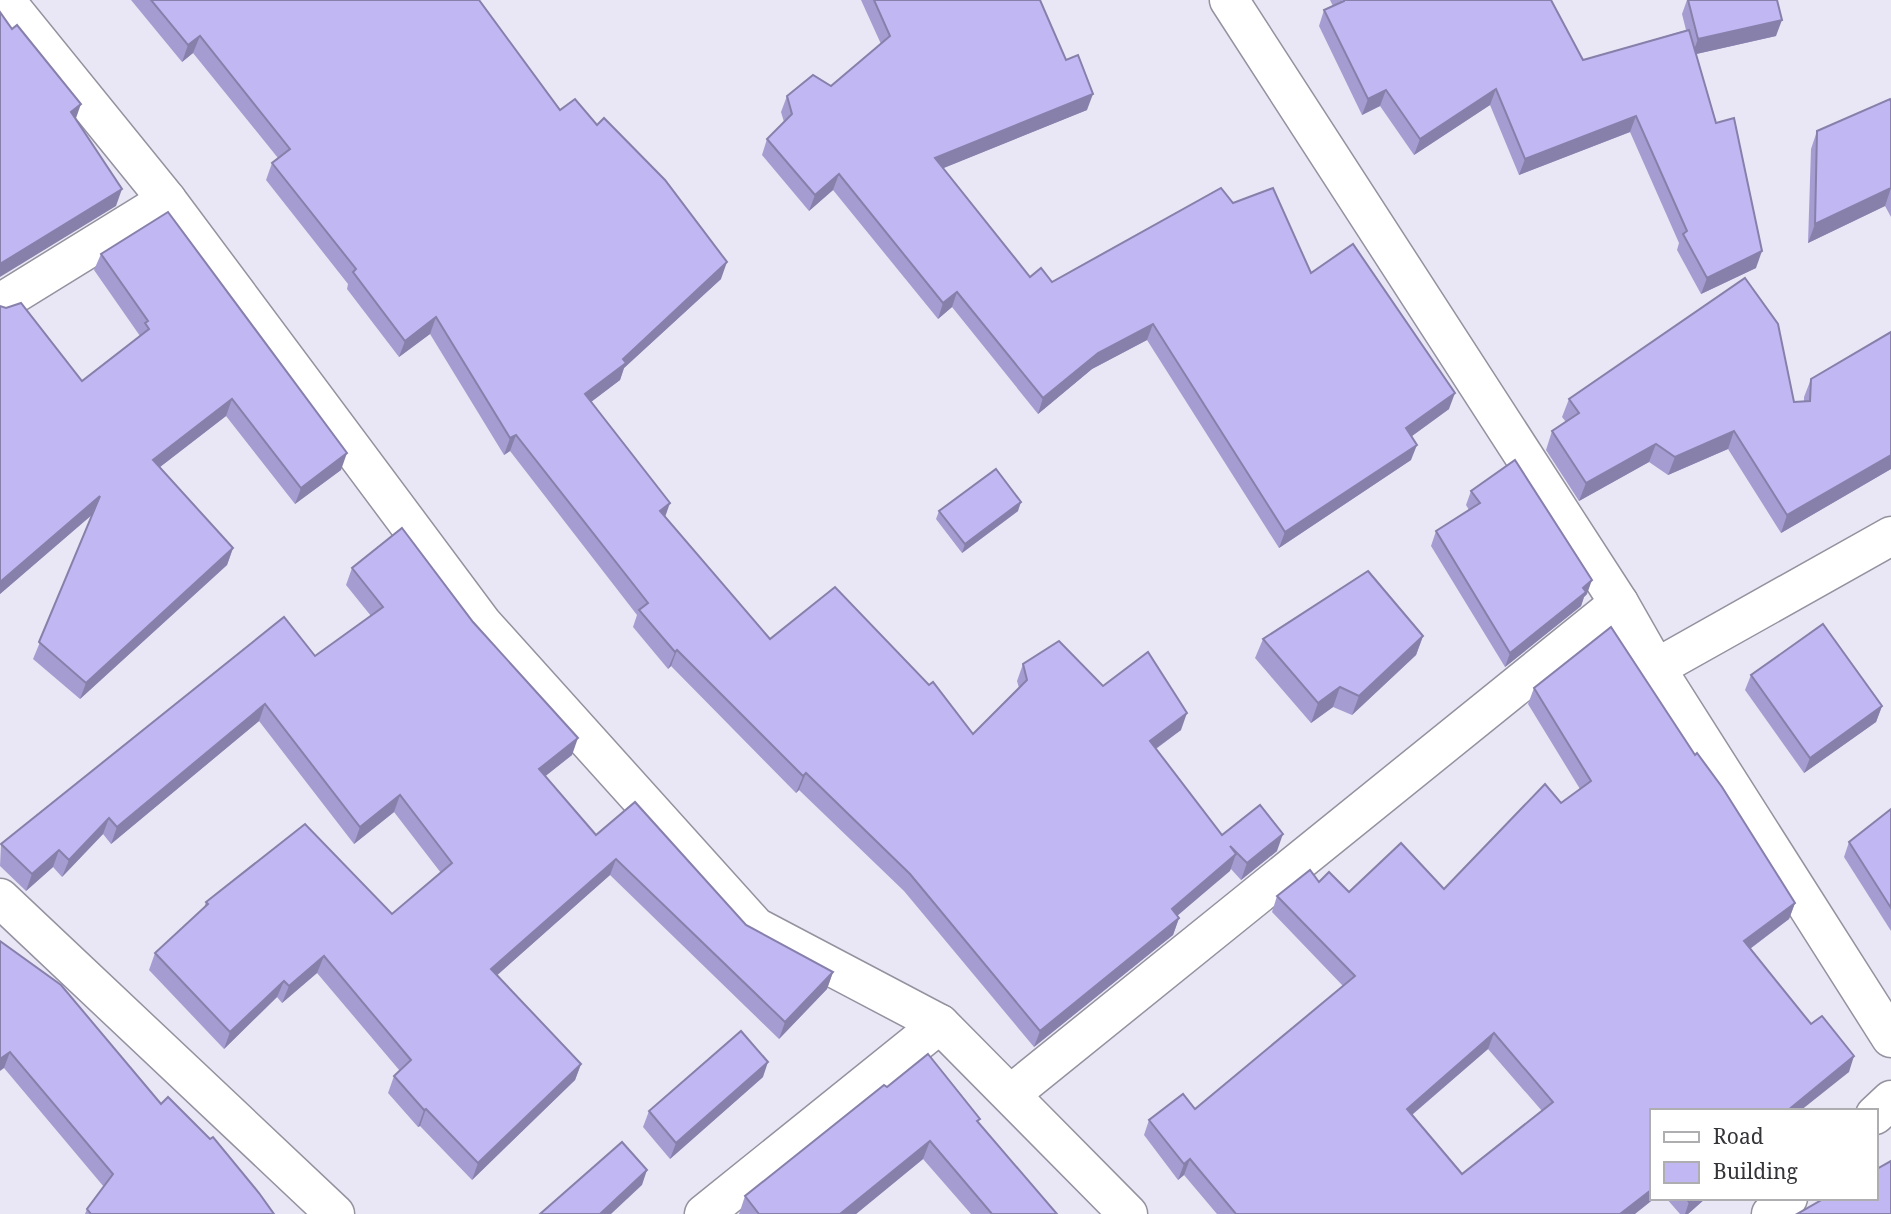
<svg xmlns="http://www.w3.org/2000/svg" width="1891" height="1214" font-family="'Noto Serif',serif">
<rect width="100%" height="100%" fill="#e9e7f5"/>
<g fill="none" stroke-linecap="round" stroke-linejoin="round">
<!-- street casing -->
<g stroke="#94929f" stroke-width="41">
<g id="street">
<polyline points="5,0 167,200 483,624 756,927 940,1024 1128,1214"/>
<polyline points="1229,0 1619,603 1656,668 1891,1038"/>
<polyline points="0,303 167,200"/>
<polyline points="1656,668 1891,536"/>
<polyline points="0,898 335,1214"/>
<polyline points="1011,1094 1619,603"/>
<polyline points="1875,1115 1891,1100"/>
<polyline points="704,1214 940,1024"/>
<polyline points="1771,1214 1788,1198"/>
</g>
</g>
<!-- street -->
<use href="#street" stroke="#fff" stroke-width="38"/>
</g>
<!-- wall -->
<g fill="#a59dd1" fill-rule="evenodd">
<polygon points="131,0 479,0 560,110 721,279 624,368 620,380 591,402 665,517 770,639 973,734 1019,688 1017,681 1023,664 1103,686 1181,730 1156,749 1222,835 1277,851 1241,880 1231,869 1177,916 1179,918 1173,935 1034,1047 904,891 799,790 796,793 671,666 668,669 633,627 637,615 510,451 504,455 430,334 399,357 347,289 348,284 266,180 272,163 278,158 193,53 182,62"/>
<polygon points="861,0 1040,0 1087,110 943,168 1030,277 1052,282 1233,203 1311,273 1449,409 1412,436 1411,460 1279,548 1147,340 1092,369 1038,414 952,307 938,319 833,190 809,211 762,155 767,139 784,122 781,112 787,96 831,86 881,44"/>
<polygon points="1330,0 1551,0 1583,60 1686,30 1682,14 1687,0 1777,0 1776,36 1696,54 1756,268 1701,294 1677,250 1679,243 1630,132 1519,175 1490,105 1414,155 1380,106 1362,115 1319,26 1324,10 1333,6"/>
<polygon points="1891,102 1891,217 1885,206 1808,243 1811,149 1817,131"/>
<polygon points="101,254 341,470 295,504 226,416 160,467 233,548 227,565 80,699 33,659 93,514 0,594 0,306 82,381 140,336 94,270"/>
<polygon points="1891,332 1891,469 1781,533 1728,449 1668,475 1649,462 1579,501 1546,450 1552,431 1566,422 1562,417 1569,399 1794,402 1804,402 1804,397 1811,379"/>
<polygon points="1471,491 1587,594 1584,597 1581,606 1505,667 1431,546 1436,531 1469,510 1466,505"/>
<polygon points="939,511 1018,511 962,553 936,519"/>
<polygon points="352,568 572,755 545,776 596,835 746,925 833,972 827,989 779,1039 610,875 497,975 581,1064 575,1080 472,1180 420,1126 418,1127 388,1093 394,1076 400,1071 317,973 282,1003 277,997 224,1049 149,970 155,953 204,908 206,902 392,914 441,873 394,812 354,844 259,721 111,844 103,834 62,877 53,867 26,891 0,866 1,844 315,656 371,616 346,585"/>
<polygon points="1423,636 1416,655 1352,715 1333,707 1311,723 1255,658 1263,639"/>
<polygon points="1751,675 1882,706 1876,722 1804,773 1745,690"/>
<path d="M1534,688L1695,755L1795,903L1789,919L1750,949L1849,1072L1651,1111L1635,1214H1217L1184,1175L1178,1180L1144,1135L1149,1120L1195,1109L1343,986L1272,912L1277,896L1319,882L1349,892L1444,889L1580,789L1528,704ZM1488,1049L1542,1111L1462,1174L1412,1115Z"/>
<polygon points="1891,809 1891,931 1844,857 1849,842"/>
<polygon points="0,941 161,1104 274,1214 85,1214 87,1209 104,1187 4,1068"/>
<polygon points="763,1077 670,1159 643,1127 649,1111"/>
<polygon points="887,1087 978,1123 1057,1214 971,1214 923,1159 856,1214 739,1214 745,1196"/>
<polygon points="1666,1198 1706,1198 1688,1214 1680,1214"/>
</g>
<!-- shaded-wall -->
<g fill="#8680aa">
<polygon points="1782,20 1776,36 1692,55 1698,39"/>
<polygon points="200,36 193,53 182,62 188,45"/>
<polygon points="1496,89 1490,105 1414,155 1420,139"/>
<polygon points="1386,90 1380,106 1362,115 1368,99"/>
<polygon points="1093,94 1087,110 929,174 935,158"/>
<polygon points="81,104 75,121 71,112"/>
<polygon points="1636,116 1630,132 1519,175 1525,159"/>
<polygon points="839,174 833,190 809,211 815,195"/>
<polygon points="1891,188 1885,206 1808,243 1815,224"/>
<polygon points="122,189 116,206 0,277 0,264"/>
<polygon points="1762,251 1756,268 1701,294 1707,278"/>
<polygon points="727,262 721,279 624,368 620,380 579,411 585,394"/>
<polygon points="957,292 952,307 938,319 943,303"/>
<polygon points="436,317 430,334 399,357 405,341"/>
<polygon points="1153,324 1147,340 1092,369 1038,414 1043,398 1098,353"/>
<polygon points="1455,393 1449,409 1401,444 1406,428"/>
<polygon points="232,399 226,416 147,477 153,460"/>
<polygon points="1734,431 1728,449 1668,475 1675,457"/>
<polygon points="516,435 510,451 504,455 510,438"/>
<polygon points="1656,444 1649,462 1579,501 1586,483"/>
<polygon points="1417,445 1411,460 1279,548 1285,532"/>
<polygon points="347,453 341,470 295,504 301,488"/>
<polygon points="1891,455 1891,469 1781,533 1787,515"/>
<polygon points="100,496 94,513 0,594 0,582"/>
<polygon points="1021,502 1018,511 962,553 965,544"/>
<polygon points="670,503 664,520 660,511"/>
<polygon points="233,548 227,565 80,699 86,683"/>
<polygon points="1592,580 1587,594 1584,597 1581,606 1505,667 1510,653"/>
<polygon points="1423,636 1416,655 1352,715 1359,696"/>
<polygon points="677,650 671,666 668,669 675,652"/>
<polygon points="1340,687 1333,707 1311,723 1318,703"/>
<polygon points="265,704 259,721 111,844 117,827"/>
<polygon points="1882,706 1876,722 1804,773 1810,758"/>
<polygon points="1187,713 1181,730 1144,757 1150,741"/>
<polygon points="578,738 572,755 533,786 539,769"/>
<polygon points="806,773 799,790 796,793 803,776"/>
<polygon points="400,795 394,812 354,844 360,827"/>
<polygon points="109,818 103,834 62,877 69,860"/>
<polygon points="1283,834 1277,851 1241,880 1247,863"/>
<polygon points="59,850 53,867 26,891 32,874"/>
<polygon points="1236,854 1230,871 1165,926 1172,909"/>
<polygon points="616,859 610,875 485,986 491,969"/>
<polygon points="1795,903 1789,919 1739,957 1744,941"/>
<polygon points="1179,918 1173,935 1034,1047 1040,1031"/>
<polygon points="324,956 317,973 282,1003 289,986"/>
<polygon points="833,972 827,989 779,1039 785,1022"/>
<polygon points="284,981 277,997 224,1049 230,1032"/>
<polygon points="1494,1033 1488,1049 1401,1124 1407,1109"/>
<polygon points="10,1052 4,1068 0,1071 0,1059"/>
<polygon points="1854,1056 1849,1072 1800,1111 1787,1111"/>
<polygon points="768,1062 763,1077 670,1159 676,1143"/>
<polygon points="581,1064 575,1080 472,1180 478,1163"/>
<polygon points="426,1109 420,1126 418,1127 424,1110"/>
<polygon points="930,1141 923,1159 856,1214 840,1214"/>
<polygon points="1190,1159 1184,1175 1178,1180 1184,1164"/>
<polygon points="647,1170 642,1185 611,1214 600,1214"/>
<polygon points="1651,1190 1651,1198 1655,1198 1635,1214 1620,1214"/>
<polygon points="1694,1198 1706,1198 1688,1214 1685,1214 1689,1202"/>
</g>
<!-- building -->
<g fill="#c0b7f3" stroke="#8680aa" stroke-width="2" fill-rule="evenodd">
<polygon points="151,0 479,0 560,110 575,99 597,125 604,118 665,180 727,262 623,359 626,363 585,394 670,503 660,511 770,639 835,587 929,685 933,682 973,734 1027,680 1023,664 1059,641 1103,686 1148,652 1187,713 1150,741 1222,835 1260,805 1283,834 1247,863 1230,846 1236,854 1172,909 1179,918 1040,1031 910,874 806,773 803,776 677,650 675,652 639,610 648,603 516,435 510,438 436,317 405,341 353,272 356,269 272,163 290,149 200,36 188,45"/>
<polygon points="874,0 1040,0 1066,60 1078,55 1093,94 935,158 1030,277 1041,268 1052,282 1221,188 1233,203 1273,188 1311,273 1353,244 1455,393 1406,428 1417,445 1285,532 1153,324 1098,353 1043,398 957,292 943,303 839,174 815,195 767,139 792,114 787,96 813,75 831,86 890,36"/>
<polygon points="1344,0 1551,0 1583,60 1689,30 1716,123 1734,118 1762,251 1707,278 1683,234 1687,231 1636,116 1525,159 1496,89 1420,139 1386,90 1368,99 1324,10 1344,1"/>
<polygon points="1688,0 1777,0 1782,20 1698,39"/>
<polygon points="0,12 12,29 17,25 81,104 71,112 122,189 0,264"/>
<polygon points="1890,99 1891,102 1891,188 1815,224 1817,131"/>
<polygon points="168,212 347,453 301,488 232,399 153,460 233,548 86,683 39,642 100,496 0,582 0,306 6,308 21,303 82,381 149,329 145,323 148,321 101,254"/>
<polygon points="1745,278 1778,324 1794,402 1810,401 1811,379 1891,332 1891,455 1787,515 1734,431 1675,457 1656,444 1586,483 1552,431 1579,413 1569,399"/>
<polygon points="1515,460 1592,580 1583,588 1586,592 1510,653 1436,531 1480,503 1471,491"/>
<polygon points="996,469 1021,502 965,544 939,511"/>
<polygon points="402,528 473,622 578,738 539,769 596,835 635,802 746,925 833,972 785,1022 616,859 491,969 581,1064 478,1163 426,1109 424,1110 394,1076 411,1060 324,956 289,986 284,981 230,1032 155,953 208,904 206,902 305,824 392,914 452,863 400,795 360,827 265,704 117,827 109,818 69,860 59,850 32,874 1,844 284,617 315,656 383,607 352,568"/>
<polygon points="1368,571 1423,636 1359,696 1340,687 1318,703 1263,639"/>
<polygon points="1823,624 1882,706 1810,758 1751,675"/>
<path d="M1611,627L1695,755L1697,753L1722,787L1795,903L1744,941L1811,1024L1822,1016L1854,1056L1787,1111H1651V1190L1620,1214H1236L1190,1159L1184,1164L1149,1120L1183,1094L1195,1109L1355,976L1277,896L1310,870L1319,882L1329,872L1349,892L1401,843L1444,889L1545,784L1561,803L1591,781L1534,688ZM1494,1033L1553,1102L1462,1174L1407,1109Z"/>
<polygon points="1891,809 1891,908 1849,842"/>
<polygon points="0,941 61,985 161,1104 168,1097 210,1139 213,1137 259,1193 274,1214 91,1214 87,1209 113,1174 10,1052 0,1059"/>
<polygon points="741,1031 768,1062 676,1143 649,1111"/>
<polygon points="928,1054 980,1119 977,1121 1057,1214 992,1214 930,1141 840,1214 759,1214 745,1196 884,1085 887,1087"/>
<polygon points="622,1142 647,1170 600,1214 540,1214"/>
<polygon points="1891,1161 1891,1214 1797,1214 1825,1198 1875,1198 1875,1170"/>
<polygon points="1686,1198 1694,1198 1689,1202"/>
</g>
<!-- legend -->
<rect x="1650" y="1109" width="228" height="91" fill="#ffffff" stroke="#aeaeb0" stroke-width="2"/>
<rect x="1664" y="1132" width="35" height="10" fill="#ffffff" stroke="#aeaeb0" stroke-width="2"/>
<text x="1713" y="1144" font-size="21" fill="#353439">Road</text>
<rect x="1664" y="1162" width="35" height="21" fill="#c0b7f3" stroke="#aeaeb0" stroke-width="2"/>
<text x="1713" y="1179" font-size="21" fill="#353439">Building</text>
</svg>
